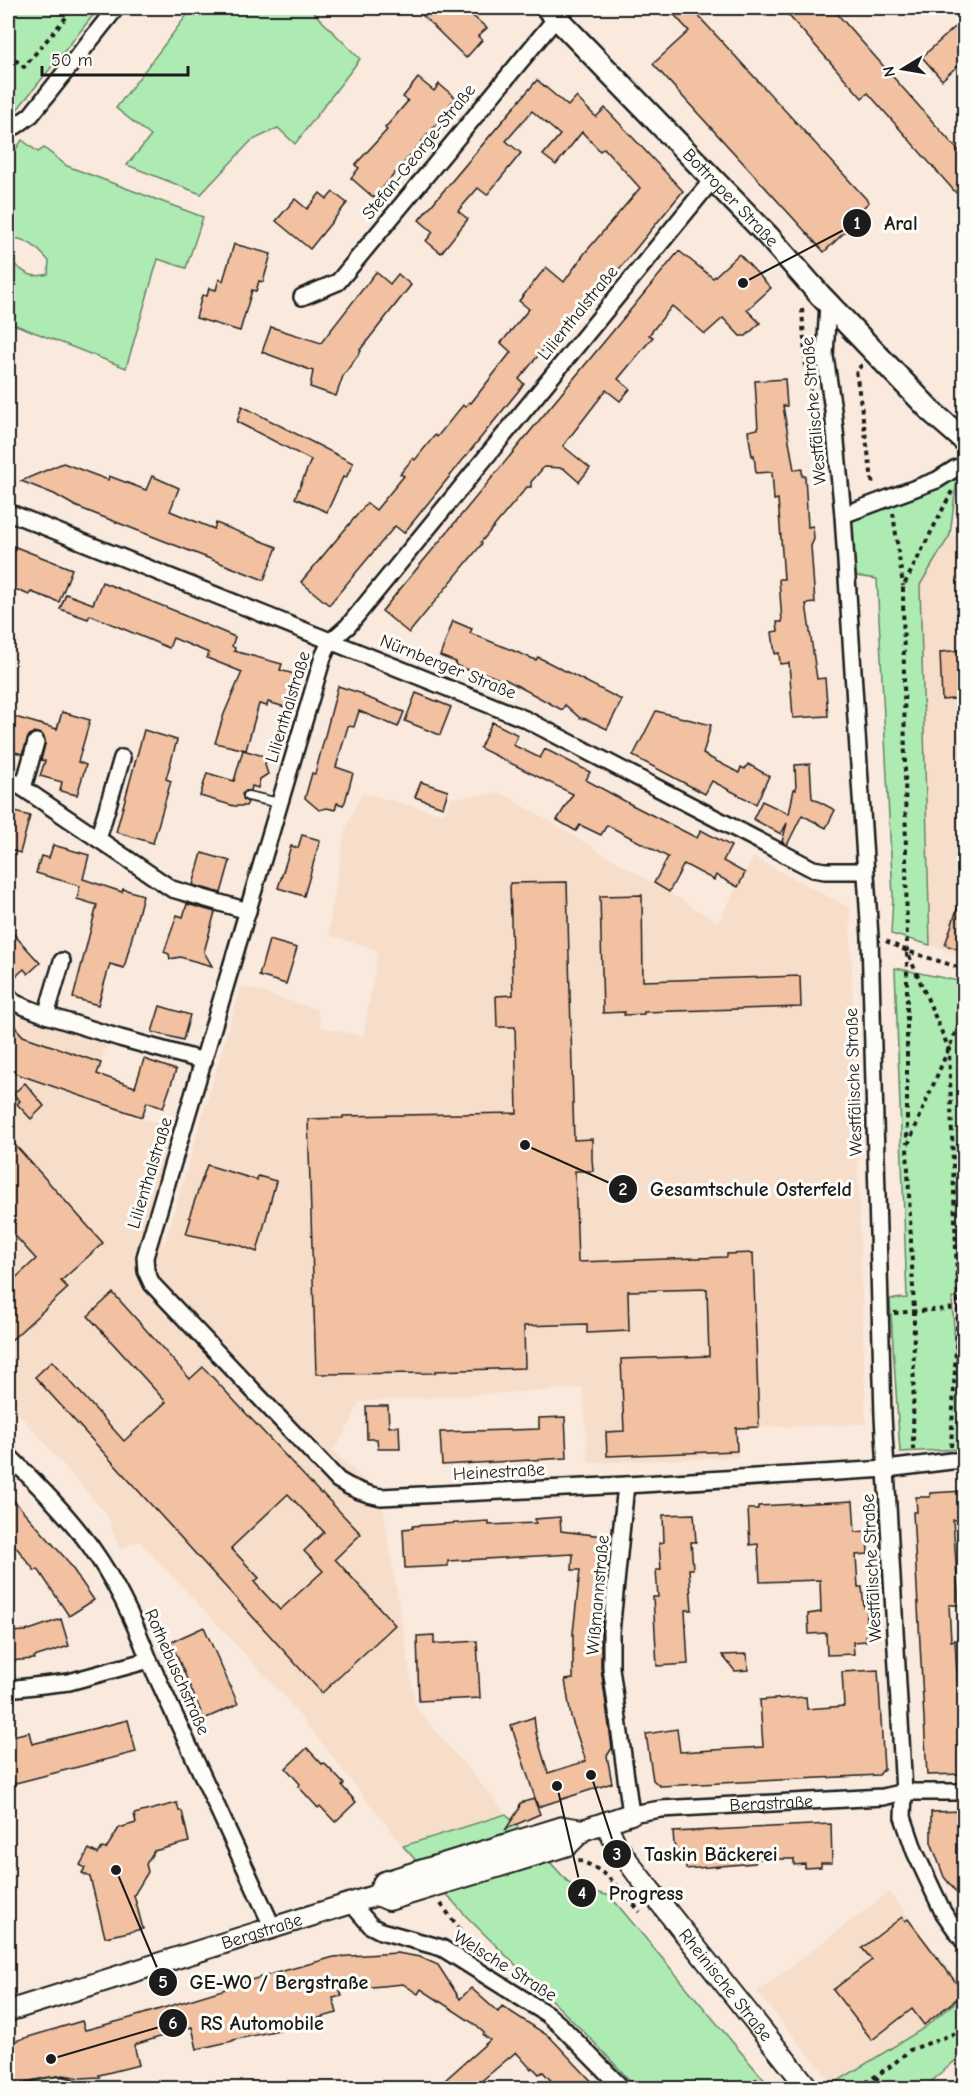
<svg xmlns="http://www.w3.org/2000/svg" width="972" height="2096" font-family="'Comic Neue',sans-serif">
<rect width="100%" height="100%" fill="#f9eadd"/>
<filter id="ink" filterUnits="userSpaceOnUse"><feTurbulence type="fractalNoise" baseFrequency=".0167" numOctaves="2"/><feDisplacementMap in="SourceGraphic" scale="12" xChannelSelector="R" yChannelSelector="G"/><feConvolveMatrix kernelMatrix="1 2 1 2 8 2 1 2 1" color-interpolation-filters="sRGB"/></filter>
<g filter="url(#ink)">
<!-- built -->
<g fill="#f7decb">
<polygon points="950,535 964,536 964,957 930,945 920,585"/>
<polygon points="362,793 444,814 451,798 502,793 718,922 753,857 850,908 866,1424 737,1428 738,1457 588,1463 583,1388 360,1402 343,1437 333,1450 381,1497 416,1707 506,1814 403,1846 285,1697 139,1541 120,1549 106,1514 8,1402 8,1056 21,1014 107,1042 97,1076 132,1088 128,1116 164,1123 163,1249 241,986 317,1009 321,1027 363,1036 378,950 329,935 331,913 345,830"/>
<polygon points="889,1892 964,1989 964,1995 924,2028 833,2084 757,1992"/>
</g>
<!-- green -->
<g fill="#aeebb2" stroke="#658467" stroke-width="1.5">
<polygon points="8,8 99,8 16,111 8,106"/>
<polygon points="178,8 309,8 360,59 295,144 278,128 251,141 201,194 127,165 151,136 116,108 187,15"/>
<path d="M22,140L38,152L44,148L67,166L203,217L186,268L158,259L126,368L8,322V259C22,270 29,280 48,274L49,261C37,248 27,237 8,238V162Z"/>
<polygon points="957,478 950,535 920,585 930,945 891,934 893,896 877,579 856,576 851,516"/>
<polygon points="895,968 964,982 964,1298 952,1298 962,1449 900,1452 890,1299 907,1298"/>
<polygon points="506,1814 571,1885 610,1896 771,2088 637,2088 590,2038 466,1916 403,1846"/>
<polygon points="964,1995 964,2053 924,2088 835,2088 833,2084 924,2028"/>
</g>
<!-- building -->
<g fill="#f1c1a1" stroke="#1c1c1c" stroke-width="1.5" fill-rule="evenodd">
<polygon points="415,8 463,8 487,28 478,36 482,40 466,58"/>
<polygon points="668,8 691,8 869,202 844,226 847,230 824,252 653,64 689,31"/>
<polygon points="782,8 832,8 964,157 964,185 956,193 868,93 862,98"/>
<polygon points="964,19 964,60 942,80 922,57"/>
<polygon points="418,78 434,91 439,84 456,98 450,104 452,106 374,198 351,178 359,168 355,165 387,130 385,128 408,101 403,97"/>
<polygon points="537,80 568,106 576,97 596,117 605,108 683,191 598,295 592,290 519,379 524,384 404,533 395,526 329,605 301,582 367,503 376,510 404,476 400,474 413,458 415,460 435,435 437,437 463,405 465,407 469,402 471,403 511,352 501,343 529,309 519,301 546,267 564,282 584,254 640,188 604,148 600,151 582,132 556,165 543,155 560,135 532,111 506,141 521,153 487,195 478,188 458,211 468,219 441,253 426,241 433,232 419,220"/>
<polygon points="333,192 347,203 310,249 276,221 295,199 307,209 320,193 327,199"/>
<polygon points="234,244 271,254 263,282 259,281 256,291 252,290 240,331 196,318 202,295 207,296 209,288 216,290 219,279 223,281"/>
<polygon points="679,251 713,278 739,254 771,288 747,310 760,323 746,336 740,336 723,318 705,334 672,306 649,335 653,337 618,379 630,389 620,401 606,390 563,446 590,468 579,482 563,468 544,467 531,482 531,487 527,487 481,542 482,544 409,633 382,611"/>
<polygon points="376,272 390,284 398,274 411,285 360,350 361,351 343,376 336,396 310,387 313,371 262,352 271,327 321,343"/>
<polygon points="785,379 787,406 783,406 794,470 802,469 802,476 805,476 808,527 813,526 814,539 811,546 815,603 806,604 817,679 825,678 828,716 793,718 789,663 780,664 779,653 775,654 772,632 778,631 777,622 782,622 779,579 784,579 778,499 774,500 772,472 756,473 754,455 752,456 748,431 758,429 755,381"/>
<polygon points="242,406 353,463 346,478 343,477 327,512 295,498 311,460 237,422"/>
<polygon points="63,463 108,480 109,476 146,490 152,476 179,488 170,511 214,529 216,523 277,547 264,580 75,506 54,494 21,481"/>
<polygon points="8,544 72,569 59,602 31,592 29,595 8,586"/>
<polygon points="102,582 178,612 178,613 235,637 232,646 235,648 234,651 282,664 280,670 294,674 285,707 268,702 267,706 259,704 246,750 215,743 224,714 242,672 207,658 209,653 173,638 169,648 90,615 88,619 60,609 66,594 93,604"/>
<polygon points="453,621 472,629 470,633 536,660 538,657 622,700 607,729 586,719 580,718 565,705 562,710 505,679 504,681 479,671 478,674 455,665 456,662 440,656"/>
<polygon points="964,650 964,698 942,700 940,652"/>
<polygon points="338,686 363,694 363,696 404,712 398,727 359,711 354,727 348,726 336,767 353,773 345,802 343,805 337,803 335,810 327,808 319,810 305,798 312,773 315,774"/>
<polygon points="416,693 451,707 440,735 405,721"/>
<polygon points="656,711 711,725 703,754 739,773 741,767 745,769 748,764 769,776 756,804 712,781 705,794 633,756"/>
<polygon points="62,712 90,720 78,762 86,765 77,795 60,791 62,782 40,776 45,761 41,760 45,744 43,735 34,732 30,735 22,754 8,750 8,715 57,729"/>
<polygon points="492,722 518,735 513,745 540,758 545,749 590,772 586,780 632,805 697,838 701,830 731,846 723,861 745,873 738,887 716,875 714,880 684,864 669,892 654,883 668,857 607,825 601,835 580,825 576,831 557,820 573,794 480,748"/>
<polygon points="144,730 177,740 166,779 171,781 153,843 116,832"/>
<polygon points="243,750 267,757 265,765 268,774 260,779 258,788 252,786 251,791 246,791 242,794 244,800 248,802 246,806 234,806 200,796 207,773 234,781"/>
<polygon points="810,764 812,798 835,810 826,828 802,815 787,845 782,842 787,823 781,834 753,819 762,801 789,814 794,789 796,790 795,765"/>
<polygon points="421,782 448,791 443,807 415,797"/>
<polygon points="8,810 30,816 20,853 8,849"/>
<polygon points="302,835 320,840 304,896 278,888 291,846 298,848"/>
<polygon points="53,845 89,855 83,879 122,892 123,889 143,895 124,968 110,964 98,1005 73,998 97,905 77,899 80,886 36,873 41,856 49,858"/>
<polygon points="202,853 230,861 221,893 193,885"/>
<polygon points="567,882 574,1140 592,1139 592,1158 593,1171 575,1171 578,1262 727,1257 727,1254 753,1253 759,1427 736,1428 737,1451 607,1456 606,1432 624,1431 621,1359 709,1356 707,1289 628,1291 629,1331 587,1333 587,1324 524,1326 525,1368 435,1371 435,1373 316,1374 308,1119 343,1118 343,1116 517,1113 515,1027 497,1027 496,996 513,995 510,883"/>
<polygon points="962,894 964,895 964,951 945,945"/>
<polygon points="642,895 643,981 800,976 801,1007 644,1012 644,1014 624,1015 625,1012 603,1013 600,896"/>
<polygon points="187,904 215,912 204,952 212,966 180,957 170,959 169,954 164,952 177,915 183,917"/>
<polygon points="8,928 40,963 28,974 24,969 8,983"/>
<polygon points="269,940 297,948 286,984 259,976"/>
<polygon points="160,1006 190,1015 183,1040 152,1032"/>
<polygon points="8,1019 23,1036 101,1063 97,1074 135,1087 144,1059 176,1070 163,1108 147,1102 142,1117 8,1071"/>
<polygon points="25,1083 44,1106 31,1119 17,1104 20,1101 13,1094"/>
<polygon points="8,1137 103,1243 61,1281 68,1288 8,1343 8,1285 36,1259 8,1228"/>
<polygon points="207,1165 257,1180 258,1176 276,1181 257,1252 239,1245 186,1234 191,1218 189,1217"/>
<path d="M113,1293L190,1379L203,1367L321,1494L322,1493L361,1534L335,1559L395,1625L322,1693L35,1377L52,1361L124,1441L166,1402L88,1316ZM288,1494L324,1532L304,1551L323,1571L280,1610L254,1582L259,1578L231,1548Z"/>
<polygon points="366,1406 388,1406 389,1427 399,1426 400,1449 378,1449 377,1439 367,1439"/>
<polygon points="565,1417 567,1458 442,1465 440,1432 539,1429 539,1418"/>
<polygon points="964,1491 964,1520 953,1520 959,1605 949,1605 951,1641 955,1640 960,1728 964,1728 964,1774 927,1775 913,1512 917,1512 916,1497 930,1497 930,1493"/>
<polygon points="8,1494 66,1559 94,1600 69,1616 38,1569 35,1571 8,1537"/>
<polygon points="853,1501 855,1532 867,1531 868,1554 856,1555 858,1587 862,1587 864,1608 867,1608 866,1641 853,1642 854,1654 827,1655 826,1633 809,1634 808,1614 821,1612 820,1580 760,1582 758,1544 750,1545 748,1509 758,1509 758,1506"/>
<polygon points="694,1514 696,1542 691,1542 693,1569 689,1569 692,1610 685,1610 688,1664 657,1666 653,1597 658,1597 656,1570 661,1570 659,1543 664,1542 663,1515"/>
<polygon points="560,1517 561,1531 611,1537 601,1631 601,1668 612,1748 607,1756 612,1783 538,1807 511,1725 534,1717 536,1733 548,1773 586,1761 571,1717 565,1680 573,1679 573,1633 580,1570 572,1570 573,1554 448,1561 448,1566 405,1568 403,1529 413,1528 412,1526 489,1521 489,1525 536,1523 535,1519"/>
<polygon points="61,1619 69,1646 34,1657 34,1659 8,1661 8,1632 26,1631"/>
<polygon points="204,1627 238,1704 204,1719 171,1642"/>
<polygon points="434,1635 434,1644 477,1641 480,1698 419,1701 417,1636"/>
<polygon points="747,1654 748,1670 735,1671 722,1655"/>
<polygon points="878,1670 884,1769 879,1775 660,1786 653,1780 646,1734 677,1729 680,1752 763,1747 760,1700 806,1697 807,1709 844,1706 842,1672"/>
<polygon points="128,1720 136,1752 8,1785 8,1737 29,1732 32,1744"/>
<polygon points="307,1748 322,1764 324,1763 344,1784 342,1786 356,1802 335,1822 320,1806 318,1808 298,1786 300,1784 286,1768"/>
<polygon points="534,1799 540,1814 506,1829 519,1809 520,1803"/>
<polygon points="177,1803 179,1811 182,1811 189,1842 154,1851 146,1864 148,1872 134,1895 143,1929 105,1937 90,1877 82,1873 85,1868 80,1865 89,1849 98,1854 102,1848 106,1849 119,1828 136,1823 134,1814"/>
<polygon points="964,1811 964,1902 944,1877 931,1842 931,1812"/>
<polygon points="831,1824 832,1863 821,1863 821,1867 805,1868 805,1864 794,1865 794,1859 757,1859 755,1863 686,1869 685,1857 680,1858 674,1844 673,1832"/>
<polygon points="902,1917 905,1921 908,1919 964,1993 924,2025 912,2009 872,2040 833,1990 872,1960 862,1948"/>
<polygon points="397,1953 420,1957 438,1965 460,1999 471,1988 498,2012 502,2006 550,2037 598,2088 558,2088 543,2072 539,2074 532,2067 531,2069 516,2052 473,2088 436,2088 490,2040 483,2035 484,2033 473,2023 421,1989 418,1994 403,1984 340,1990 342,1996 333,1998 337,2013 296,2024 297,2026 233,2040 233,2041 197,2049 192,2027 134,2045 139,2065 99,2075 100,2077 81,2078 63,2075 8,2085 8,2043 82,2021 85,2030 127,2019 229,1988 229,1986 334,1957"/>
</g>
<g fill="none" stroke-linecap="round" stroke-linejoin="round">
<!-- service casing -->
<g stroke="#1c1c1c" stroke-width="12">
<g id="service">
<polyline points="248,796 279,803"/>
<path d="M25,2088C40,2085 65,2075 77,2088"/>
</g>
</g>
<!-- minor casing -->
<g stroke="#1c1c1c" stroke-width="20">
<g id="minor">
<polyline points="16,126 31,115 116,8"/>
<path d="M713,179L348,626L330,642L323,657L145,1257L146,1271L152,1284L338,1480C352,1489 364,1494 381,1497L626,1485L887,1469L951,1461H964"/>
<polyline points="302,297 338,282 557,17"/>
<polyline points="828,303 825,356 833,410 843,515 870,937 883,1416 904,1792 903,1817 915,1852 943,1912 964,1942"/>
<polyline points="8,512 525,719 813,869 825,871 864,871"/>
<polyline points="843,515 937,480 956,468 964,465"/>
<polyline points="8,778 172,889 248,911"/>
<polyline points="23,788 36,742"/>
<polyline points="98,839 122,758"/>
<polyline points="8,995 15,1003 46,1015 120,1038 204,1061"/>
<polyline points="46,1015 62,961"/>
<path d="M8,1455C36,1483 67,1514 91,1547C116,1582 134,1620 149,1660L273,1928"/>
<path id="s1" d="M626,1485L611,1632V1668L631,1814L661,1809L883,1797L904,1792H964"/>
<polyline points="8,1689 69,1682 149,1660"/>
<polyline points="351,1903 371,1926 381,1931 442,1948 547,2014 561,2026 622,2088"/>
</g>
</g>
<!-- tertiary casing -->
<g stroke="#1c1c1c" stroke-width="24">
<g id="tertiary">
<path id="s2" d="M606,1823L616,1845L638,1875L808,2088"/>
<polyline points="377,1895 384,1882 563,1827 583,1830 631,1814"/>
<path id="s3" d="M8,2011L377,1895L389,1900L549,1851L568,1845L583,1830"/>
</g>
</g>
<!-- secondary casing -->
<g stroke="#1c1c1c" stroke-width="26">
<g id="secondary">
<path id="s4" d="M547,8L768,236L820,295L933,413L964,440"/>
</g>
</g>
<!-- path -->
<g stroke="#1c1c1c" stroke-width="4" stroke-dasharray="4.5 4.5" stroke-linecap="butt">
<polyline points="8,54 24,67 74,8"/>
<polyline points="802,309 806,370 815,415"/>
<polyline points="862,365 856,371 873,486"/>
<polyline points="893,513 903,586"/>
<polyline points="886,941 907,951 964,969"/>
<polyline points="907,953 907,1144"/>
<polyline points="894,1313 958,1308 964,1311"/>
<polyline points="8,1413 9,1441"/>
<polyline points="951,1447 958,1308 949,1049 907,951 903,587 952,491"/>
<polyline points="913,1450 914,1312 907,1147 964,1012"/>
<path d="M578,1860C605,1869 623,1891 640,1912"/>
<polyline points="441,1904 472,1946"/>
<polyline points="875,2077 888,2088"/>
<polyline points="749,2088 748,2087 756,2080 765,2088"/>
<polyline points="858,2088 892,2065 910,2050 964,2030"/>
</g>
<!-- service -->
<use href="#service" stroke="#fdfcf7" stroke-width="8"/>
<!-- minor -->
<use href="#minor" stroke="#fdfcf7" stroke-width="15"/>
<!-- tertiary -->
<use href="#tertiary" stroke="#fdfcf7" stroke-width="20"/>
<!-- secondary -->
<use href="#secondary" stroke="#fdfcf7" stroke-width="21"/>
</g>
</g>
<g text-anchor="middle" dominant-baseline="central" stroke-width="6" stroke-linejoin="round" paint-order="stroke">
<!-- street labels -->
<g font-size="18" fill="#1c1c1c" stroke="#fdfcf7">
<text transform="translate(419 152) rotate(-51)">Stefan-George-Straße</text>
<text stroke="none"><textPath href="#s4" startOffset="264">Bottroper Straße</textPath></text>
<text transform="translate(578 313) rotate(-51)">Lilienthalstraße</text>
<text transform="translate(814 411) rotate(-95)">Westfälische Straße</text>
<text transform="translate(448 667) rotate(22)">Nürnberger Straße</text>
<text transform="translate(288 707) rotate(-73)">Lilienthalstraße</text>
<text transform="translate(854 1082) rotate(-92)">Westfälische Straße</text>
<text transform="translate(150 1173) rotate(-73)">Lilienthalstraße</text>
<text transform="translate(499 1472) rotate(-3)">Heinestraße</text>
<text transform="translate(872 1568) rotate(-93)">Westfälische Straße</text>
<text transform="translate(598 1595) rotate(-85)">Wißmannstraße</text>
<text transform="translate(177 1672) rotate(66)">Rothebuschstraße</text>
<text stroke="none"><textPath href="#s1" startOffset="472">Bergstraße</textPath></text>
<text stroke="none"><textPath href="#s3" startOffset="266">Bergstraße</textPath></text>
<text transform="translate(505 1966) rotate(32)">Welsche Straße</text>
<text stroke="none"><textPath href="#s2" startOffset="202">Rheinische Straße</textPath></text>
</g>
</g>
<!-- callouts -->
<path fill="none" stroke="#1c1c1c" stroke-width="2" d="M743 283L857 223M525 1145L623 1189M591 1775L617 1854M557 1786L582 1893M116 1870L163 1982M51 2059L173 2023"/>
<g fill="#1c1c1c" stroke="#fdfcf7" stroke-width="2">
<circle cx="743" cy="283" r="6"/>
<circle cx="525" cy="1145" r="6"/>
<circle cx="591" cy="1775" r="6"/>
<circle cx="557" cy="1786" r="6"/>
<circle cx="116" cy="1870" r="6"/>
<circle cx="51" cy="2059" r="6"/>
<circle cx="857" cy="223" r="15"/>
<circle cx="623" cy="1189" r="15"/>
<circle cx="617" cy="1854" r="15"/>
<circle cx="582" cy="1893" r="15"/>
<circle cx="163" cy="1982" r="15"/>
<circle cx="173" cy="2023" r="15"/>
</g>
<g font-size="18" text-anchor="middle" font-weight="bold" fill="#fff">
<text x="857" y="229">1</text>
<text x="623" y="1195">2</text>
<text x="617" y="1860">3</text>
<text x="582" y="1899">4</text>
<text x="163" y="1988">5</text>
<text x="173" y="2029">6</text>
</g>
<g font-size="20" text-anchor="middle" font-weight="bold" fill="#1c1c1c" stroke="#fdfcf7" stroke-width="6" stroke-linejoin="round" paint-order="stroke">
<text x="901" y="230">Aral</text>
<text x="751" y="1196">Gesamtschule Osterfeld</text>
<text x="711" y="1861">Taskin Bäckerei</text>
<text x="646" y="1900">Progress</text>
<text x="279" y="1989">GE-WO / Bergstraße</text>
<text x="262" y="2030">RS Automobile</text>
</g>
<!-- margin -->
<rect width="972" height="2096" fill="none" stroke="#fdfcf7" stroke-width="30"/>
<rect x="15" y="15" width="942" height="2066" fill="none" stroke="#1c1c1c" stroke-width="2" filter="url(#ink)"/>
<!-- north arrow -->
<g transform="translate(903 69) rotate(259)" stroke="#fdfcf7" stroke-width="4.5" paint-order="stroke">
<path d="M0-4.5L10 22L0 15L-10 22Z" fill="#1c1c1c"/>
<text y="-9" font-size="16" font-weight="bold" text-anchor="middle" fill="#1c1c1c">N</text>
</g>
<!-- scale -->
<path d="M42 66v9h146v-9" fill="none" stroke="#1c1c1c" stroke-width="3"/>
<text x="51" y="66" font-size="18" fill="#1c1c1c" stroke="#fdfcf7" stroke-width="4.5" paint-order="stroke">50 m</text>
</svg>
